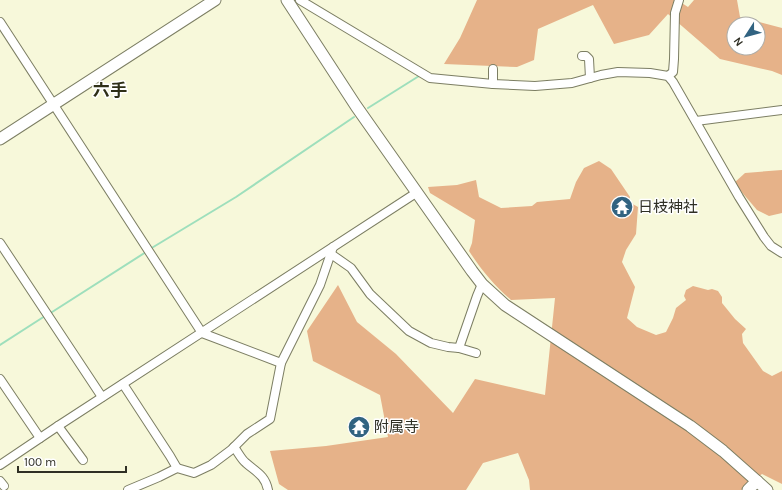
<svg xmlns="http://www.w3.org/2000/svg" width="782" height="490" font-family="Karla,'Noto Sans JP',sans-serif">
<rect width="100%" height="100%" fill="#f7f8da"/>
<!-- forest -->
<g fill="#e6b289" fill-rule="evenodd">
<path d="M477,0H677L688,7L694,0H737L740,17L782,28V75L772,71L720,59L668,14L649,35L614,44L593,5L538,29L534,60L517,67L444,64L460,38ZM734,24H758V48H734Z"/>
<path d="M599,161L611,169L630,197L629,202L638,207L636,234L626,250L622,262L635,287L627,318L637,327L656,335L666,332L673,318L676,308L686,300L684,296L686,290L693,286L708,290L712,289L718,291L722,297V303L735,319L746,329L742,334L743,343L763,371L772,376L782,371V484L762,474L741,490H530L529,480L518,453L483,463L466,490H288L279,484L270,451L326,446L388,437L380,395L313,361L307,331L338,285L357,322L396,354L453,413L475,379L545,395L555,298L511,300C494,285 482,271 469,251L472,243L475,220L430,193L428,187L457,185L476,180L479,197L501,208L532,206L537,202L570,199L576,182L584,168Z"/>
<polygon points="782,170 782,213 769,216 757,210 734,183 745,173"/>
</g>
<g fill="none" stroke-linecap="round" stroke-linejoin="round">
<!-- stream -->
<g stroke="#9edfbc" stroke-width="2">
<polyline points="368,108 419,76"/>
<polyline points="150,249 236,197 354,117"/>
<polyline points="49,314 146,252"/>
<polyline points="0,345 45,316"/>
</g>
<!-- street casing -->
<g stroke="#7c7e63" stroke-width="10">
<g id="street">
<polyline points="300,0 430,78 493,84 535,86 572,83 601,75 618,72 650,73 668,76 673,82 739,197 764,237 771,246 782,253"/>
<polyline points="0,22 202,333 281,363"/>
<polyline points="582,56 586,56 589,59 590,78"/>
<polyline points="668,76 673,72 674,59 675,13 679,0"/>
<polyline points="493,84 493,69"/>
<polyline points="696,121 782,110"/>
<polyline points="0,243 102,397"/>
<polyline points="331,254 351,268 370,294 409,331 431,343 448,347 459,348 476,353"/>
<polyline points="459,348 477,296 482,284"/>
<polyline points="0,379 40,438"/>
<polyline points="123,384 170,456 177,468"/>
<polyline points="58,426 83,460"/>
<path d="M234,447C238,452 241,459 246,463C256,472 265,475 268,490"/>
<polyline points="0,465 58,426 416,193"/>
<polyline points="0,481 4,486"/>
<polyline points="128,490 159,477 177,468 194,473 211,465 231,450 247,434 270,419 281,363 320,285 333,247"/>
</g>
</g>
<!-- secondary casing -->
<g stroke="#7c7e63" stroke-width="13">
<g id="secondary">
<polyline points="287,0 356,106 472,271 482,284 505,305 690,426 723,451 767,490"/>
<polyline points="0,139 215,0"/>
<polyline points="748,490 757,481"/>
</g>
</g>
<!-- street -->
<use href="#street" stroke="#fff" stroke-width="8"/>
<!-- secondary -->
<use href="#secondary" stroke="#fff" stroke-width="11"/>
</g>
<!-- icons -->
<defs>
<g id="temple-disc" transform="scale(1.15)"><circle r="9.5" fill="#316381" stroke="#fff"/><path d="M0-6L5-2H3V0L6.5 2.5H4V6H1.5V3h-3V6H-4V2.5H-6.5L-3 0V-2H-5Z" fill="#fff"/></g>
</defs>
<g fill-rule="evenodd">
<use href="#temple-disc" x="622" y="207"/>
<use href="#temple-disc" x="359" y="427"/>
</g>
<g text-anchor="middle" dominant-baseline="central" stroke-width="3" stroke-linejoin="round" paint-order="stroke">
<!-- poi labels -->
<g font-size="15" fill="#2f2f24" stroke="#fff" text-anchor="start">
<text x="638" y="207">日枝神社</text>
<text x="374" y="427">附属寺</text>
</g>
<!-- quarter labels -->
<g font-size="17" font-weight="bold" fill="#2e2f17" stroke="#fff">
<text x="110" y="90">六手</text>
</g>
</g>
<!-- north arrow -->
<g transform="translate(746 36) rotate(234)"><circle r="19" fill="#ffffff" stroke="#acaca7"/>
<path d="M0-3L7 15L0 10L-7 15Z" fill="#316381"/>
<text y="-6" font-size="11" font-weight="bold" text-anchor="middle" fill="#2f2f24">N</text>
</g>
<!-- scale -->
<path d="M18 466v6h108v-6" fill="none" stroke="#2f2f24" stroke-width="2"/>
<text x="24" y="466" font-size="12" fill="#2f2f24" stroke="#ffffff" stroke-width="3" paint-order="stroke">100 m</text>
</svg>
